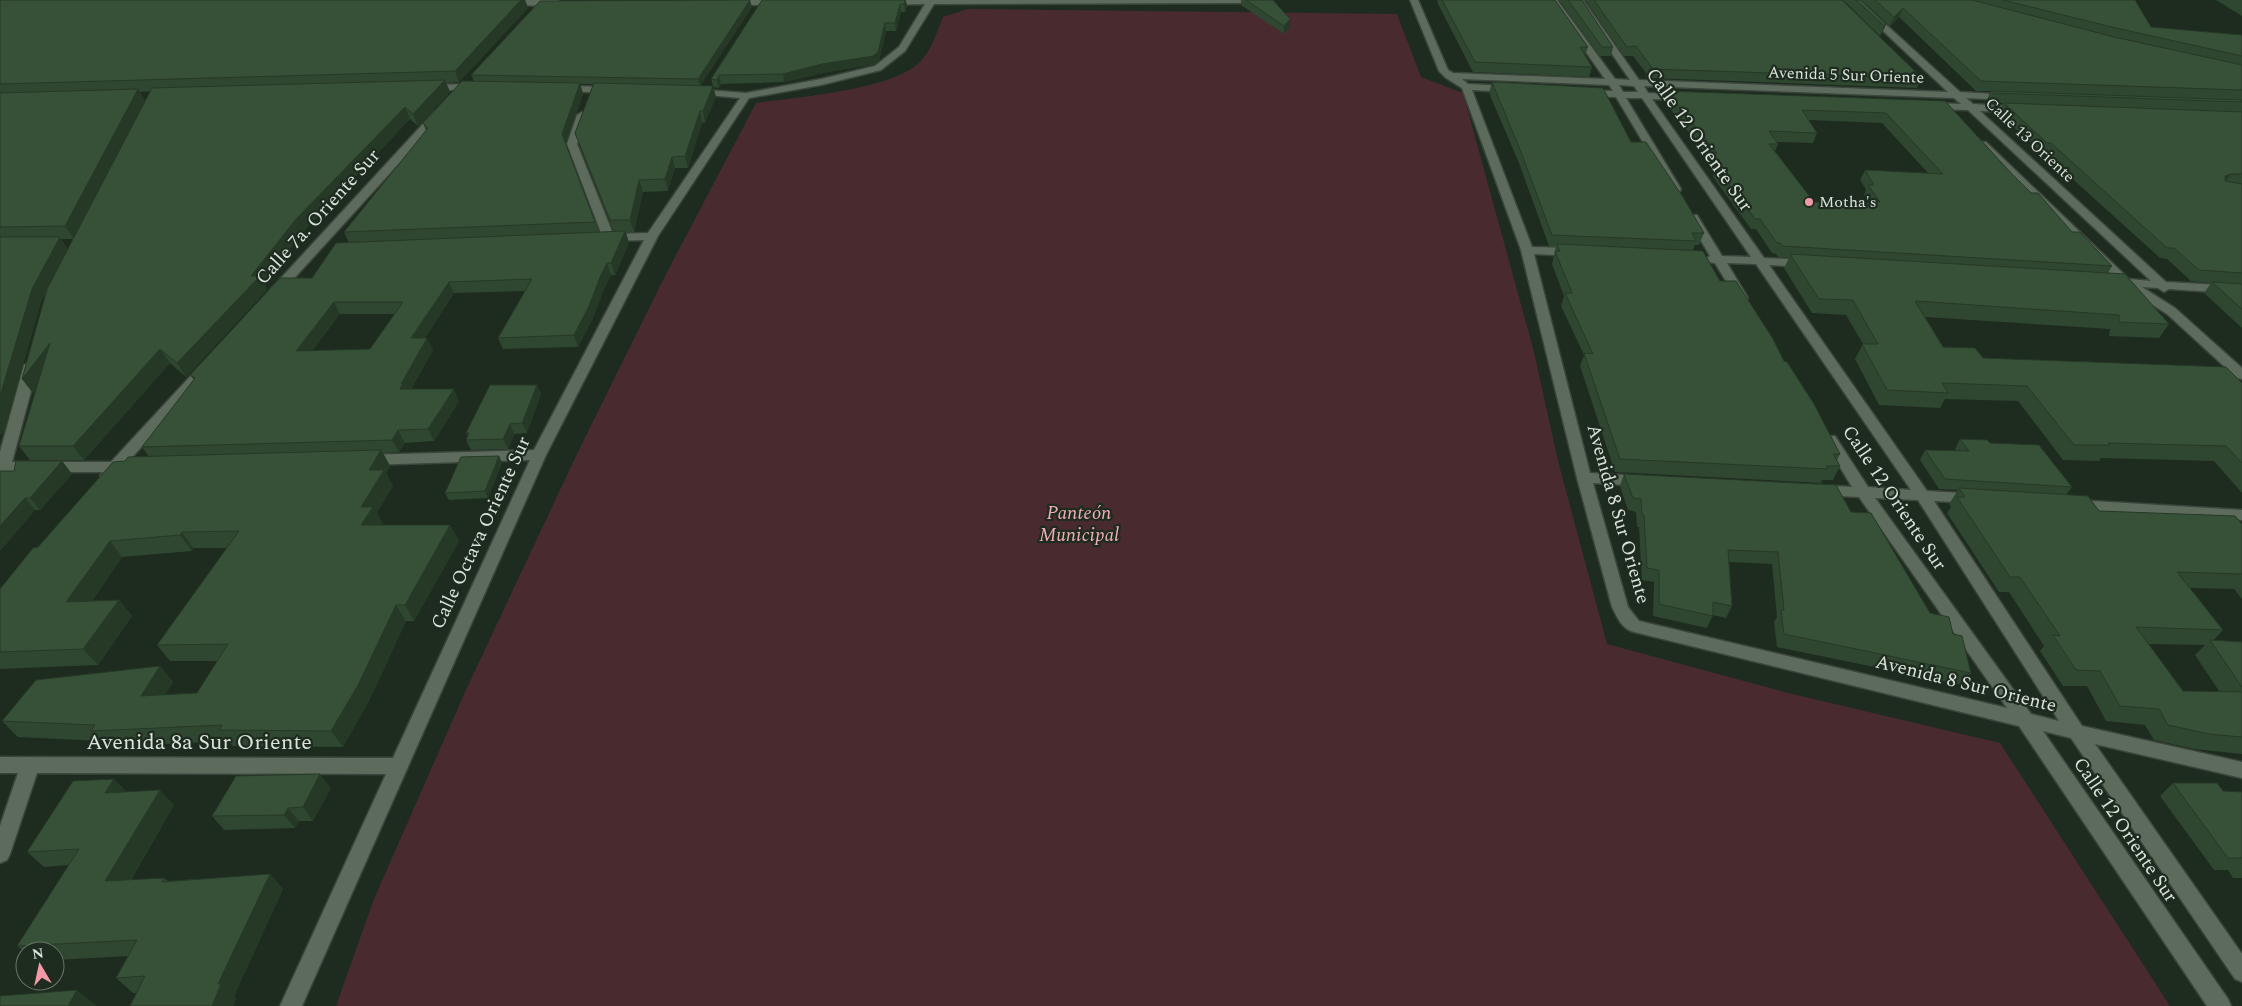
<svg xmlns="http://www.w3.org/2000/svg" width="2242" height="1006" font-family="Spectral,serif">
<rect width="100%" height="100%" fill="#1e2b1f"/>
<!-- green -->
<path fill="#492b2f" d="M968,9L1397,14L1421,77L1463,93L1534,352L1558,461L1607,644L1788,693L2000,743L2170,1006H336L374,899L465,692L576,456L664,278L756,103C797,97 894,90 921,61C932,49 937,32 943,17Z"/>
<g fill="none" stroke-linecap="round" stroke-linejoin="round">
<!-- minor casing -->
<g stroke="#3b453b" stroke-width="3">
<g id="minor">
<polygon points="506,0 558,0 562,3 558,6 503,5 502,3"/>
<polygon points="729,0 783,0 785,2 781,5 731,5 727,2"/>
<polygon points="884,0 1249,0 1245,3 934,4 905,51 881,70 821,85 749,98 658,236 546,455 302,1006 280,1006 386,774 37,773 10,854 7,860 0,863 0,826 18,773 0,773 0,757 393,758 530,460 366,465 361,463 359,460 361,457 366,455 534,450 644,240 609,241 603,238 567,144 577,115 582,112 587,115 577,144 613,234 648,233 740,98 696,94 693,93 693,89 746,93 821,79 875,66 899,47 925,4 886,5 882,2"/>
<path d="M1410,0H1418L1448,70L1453,73L1605,79L1549,0H1557L1615,79L1630,80L1575,0H1583L1639,80L1948,92L1850,0H1859L1960,92L2011,95L2013,97L2008,100L1966,98L1973,104L2022,107V111L2019,112L1980,111L2166,282L2242,286V294L2169,289L2164,292L2158,288L2142,287L2175,308L2242,368V379L2237,378L2167,314L2123,286L2109,285L2107,282L2109,279L2114,278L1978,146V142H1986L2129,279L2151,281L1968,110L1930,109L1925,106L1930,103L1961,104L1954,98L1644,86L1648,93L1688,95L1690,97L1685,100L1652,99L1764,258L1810,260L1812,263L1806,267L1769,265L1927,491L1979,494L1981,498L1979,502L1974,503L1934,501L2082,726L2242,762V778L2095,744L2242,954V982L2235,979L2071,738L2043,731L2228,999L2231,1006H2207L2019,726L1634,632C1622,629 1617,617 1612,607L1577,478L1521,250L1462,88L1446,78L1439,71ZM1462,79L1609,85L1613,91L1585,90L1580,93L1585,96L1616,97L1671,189L1672,191H1680L1681,189L1626,98H1642L1751,257L1722,256L1697,215H1689L1687,217L1710,256L1705,259L1707,262L1715,263L1738,301L1742,302L1748,298L1727,263L1756,264L1911,490L1868,487L1835,436H1825L1823,439L1852,487L1819,485L1814,486L1812,490L1814,494L1819,495L1859,497L2007,708L1639,621L1628,607L1593,483L1641,486L1646,484L1648,481L1646,478L1641,476L1590,473L1534,254L1576,256L1582,252L1576,248L1532,247L1472,90L1510,92L1515,89L1510,86L1468,84ZM1619,85L1634,86L1638,92H1623ZM1875,498L1918,500L2059,721L2031,714Z"/>
<polygon points="475,84 480,87 478,89 428,91 423,88 428,85"/>
<polygon points="563,86 610,87 615,90 610,93 560,91 560,87"/>
<polygon points="438,111 442,112 442,116 278,296 270,296 268,293 270,290 434,112"/>
<path d="M31,361L38,365L12,462H111L198,368L203,367L210,371L126,464L128,467L126,470C117,473 112,482 102,479L100,476L103,472H0V452L24,365Z"/>
<polygon points="2076,500 2242,510 2242,520 2071,509 2068,505 2071,501"/>
</g>
</g>
<!-- minor -->
<use href="#minor" fill="#5d6b5d" fill-rule="evenodd"/>
</g>
<!-- wall -->
<g fill="#2f4630" fill-rule="evenodd">
<path d="M0,0H525L528,8L459,82L446,83L450,92L418,126L410,119L303,232L264,283L267,290L186,377L170,363L84,460H30L19,446L37,388L33,393L22,379L47,291L41,301L5,429L0,435ZM151,91L109,172L145,101L140,92ZM61,239H73L68,250Z"/>
<path d="M762,0H906L907,6L905,12H901L896,31H886L879,61L874,64L823,73L784,82L721,84L719,88L713,87L716,97L705,122L702,123L688,168H675L668,191L643,192L634,232H626L629,243L615,275H611L604,289L593,318L578,347L503,349L498,338L525,291L454,293L425,338L433,350L411,389L459,401L434,441L405,443L399,452L383,453L390,466L386,473L393,486L377,512L382,523L381,525H450L459,541L414,621H406L369,701L343,747L233,746L228,741L106,747L101,741L18,737L2,721L160,666L173,682L165,695L197,693L218,661H170L157,645L227,548H193L192,551L122,557L92,601L119,600L132,616L98,665L0,669V589L38,547L125,461L149,457L142,447L194,380L190,375L312,278L349,243L344,232L426,131L423,123L474,81L471,75L752,7L700,86H713L711,79ZM580,84H593L575,133L579,144L614,232H599L566,144L583,94ZM340,314H395L370,349L312,351Z"/>
<polygon points="1241,0 1273,0 1290,27 1284,34 1241,5"/>
<polygon points="1437,0 1555,0 1588,47 1585,56 1592,67 1589,77 1473,72 1438,4 1438,2"/>
<polygon points="1559,0 1582,0 1613,47 1611,56 1600,56"/>
<polygon points="1585,0 1842,0 1922,78 1917,88 1650,78 1633,56 1624,56"/>
<polygon points="1843,0 2135,0 2151,27 2242,35 2242,328 2204,293 2211,283 2191,281 2167,259 2160,258 2045,154 2041,153 1999,113 2003,103 1988,103 1986,101 1991,91 1976,91 1899,17 1890,26 1864,2 1886,24 1882,33 1880,36"/>
<polygon points="2216,0 2242,0 2242,16"/>
<polygon points="1492,82 1631,142 1704,233 1699,245 1695,245 1693,250 1720,281 1784,361 1840,454 1837,460 1840,466 1833,480 1822,480 1821,483 1615,472 1580,366 1584,355 1561,306 1564,296 1552,264 1556,246 1549,246 1519,163 1489,93"/>
<path d="M1666,91L1945,101L2011,173L2072,232L2112,266L2108,273L2169,324L2159,338L2109,336L2110,329L1925,317L1943,347L1983,358L2242,383V493L2214,461L2101,458L2099,461L2063,460L2018,401L1945,399L1940,408L1879,405L1855,359L1863,344L1846,315L1812,313L1784,268L1789,258L1778,257L1776,254L1772,253L1756,229H1751L1713,177L1714,173L1707,163L1709,158L1663,100ZM1809,120L1882,123L1928,173L1865,170L1860,180L1866,189L1864,195L1868,202L1866,206L1814,202L1775,151L1778,144L1776,142L1813,143L1817,133Z"/>
<polygon points="537,385 541,394 527,433 514,434 508,449 471,450 466,440 468,436 466,433"/>
<path d="M1960,439L1990,443L2072,487L2066,495L2099,511L2242,524V599L2234,589L2190,588L2223,630L2214,640L2242,642V754L2194,749L2154,740L2145,725L2106,721L2087,686H2063L2040,651L2044,646L2009,592H1999L1947,513L1951,507L1949,504L1958,490L1939,489L1920,460L1925,450L1956,451L1955,449ZM2148,644L2205,645L2195,655L2219,691H2183Z"/>
<polygon points="499,456 502,463 488,498 449,500 445,493"/>
<polygon points="62,461 72,474 40,510 35,510 0,551 0,471 14,471"/>
<polygon points="1624,474 1851,512 1930,613 1953,634 1971,673 1962,685 1777,647 1774,622 1777,617 1772,564 1729,562 1732,606 1726,618 1713,615 1707,628 1653,616 1654,582 1642,580 1639,527 1637,527 1636,512 1628,510 1620,486"/>
<polygon points="2173,783 2223,791 2242,792 2242,878 2233,878 2228,870 2214,870 2160,796"/>
<polygon points="331,788 313,821 299,821 295,828 224,830 212,816"/>
<polygon points="126,792 174,805 131,880 164,878 168,881 270,874 283,889 234,996 236,998 233,1006 130,1006 137,993 133,993 116,978 128,956 55,960 55,951 25,951 25,952 17,946 69,865 44,867 27,852"/>
</g>
<!-- shaded-wall -->
<g fill="#263927">
<polygon points="521,0 525,0 528,8 459,82 455,71"/>
<polygon points="750,0 752,7 700,86 698,79"/>
<polygon points="905,0 907,6 905,12 904,4"/>
<polygon points="900,4 901,12 896,31 895,23"/>
<polygon points="1903,8 1899,17 1890,26 1894,17"/>
<polygon points="1290,19 1290,27 1284,34 1284,26"/>
<polygon points="885,23 886,31 879,61 874,64 823,73 784,82 783,74"/>
<polygon points="1886,24 1882,33 1880,36 1884,26"/>
<polygon points="719,75 721,84 719,88 717,80"/>
<polygon points="445,80 450,92 418,126 413,114"/>
<polygon points="580,83 583,94 565,145 562,134"/>
<polygon points="713,86 716,97 705,122 703,111"/>
<polygon points="138,89 145,101 74,239 65,226"/>
<polygon points="405,107 410,119 303,232 264,283 267,290 186,377 177,363 251,276 296,219"/>
<polygon points="700,111 702,123 688,168 685,156"/>
<polygon points="672,157 675,168 668,191 665,179"/>
<polygon points="2231,174 2224,184 2225,176"/>
<polygon points="639,180 643,192 634,232 630,220"/>
<polygon points="625,231 629,243 615,275 611,263"/>
<polygon points="60,237 68,250 41,301 5,429 0,435 0,396 32,289"/>
<polygon points="607,263 611,275 604,289 593,318 578,347 574,335 600,277"/>
<polygon points="449,282 454,293 417,350 411,338"/>
<polygon points="334,302 340,314 303,363 296,351"/>
<polygon points="427,338 433,350 408,393 400,389 401,384"/>
<polygon points="50,343 60,357 33,393 22,379"/>
<polygon points="160,349 170,363 84,460 73,446"/>
<polygon points="537,385 541,394 527,433 522,423"/>
<polygon points="454,389 459,401 434,441 428,429"/>
<polygon points="510,424 514,434 508,449 503,439"/>
<polygon points="398,430 405,443 399,452 392,440"/>
<polygon points="381,450 390,466 386,473 393,486 377,512 382,523 371,541 361,525 361,507 369,470"/>
<polygon points="499,456 502,463 488,498 485,491"/>
<polygon points="62,461 72,474 40,510 30,498"/>
<polygon points="25,498 35,510 0,551 0,526"/>
<polygon points="450,525 459,541 414,621 405,605"/>
<polygon points="182,532 193,548 192,551 180,535"/>
<polygon points="110,541 122,557 80,618 66,602"/>
<polygon points="119,600 132,616 98,665 83,649"/>
<polygon points="396,605 406,621 369,701 343,747 331,731"/>
<polygon points="160,666 173,682 155,712 141,696"/>
<polygon points="320,774 331,788 313,821 303,807"/>
<polygon points="114,779 129,794 105,793"/>
<polygon points="160,790 174,805 121,896 105,881"/>
<polygon points="288,808 299,821 295,828 284,815"/>
<polygon points="270,874 283,889 234,996 236,998 233,1006 212,1006 218,984"/>
<polygon points="77,990 97,1006 68,1006"/>
</g>
<!-- building -->
<g fill="#375138" stroke="#263927" fill-rule="evenodd">
<polygon points="0,0 521,0 455,71 0,84"/>
<polygon points="750,0 698,79 471,75 540,1"/>
<polygon points="762,0 905,0 904,4 900,4 895,23 885,23 878,52 873,56 822,64 783,74 719,75 717,80 711,79"/>
<polygon points="1246,0 1273,0 1290,19 1284,26"/>
<polygon points="1442,0 1555,0 1588,47 1580,47 1592,67 1475,62"/>
<polygon points="1568,0 1582,0 1613,47 1602,47"/>
<polygon points="1594,0 1842,0 1922,78 1653,69 1636,46 1627,47"/>
<polygon points="1856,0 1861,0 1886,24 1884,26"/>
<polygon points="1875,0 1972,0 2114,37 2242,65 2242,90 1981,81 1903,8 1894,17"/>
<polygon points="2003,0 2135,0 2151,27 2242,35 2242,56 2116,28"/>
<polygon points="445,80 413,114 405,107 296,219 251,276 260,276 177,363 160,349 73,446 19,446 50,343 22,379 47,289 152,88"/>
<polygon points="462,81 580,83 562,134 595,222 344,232 428,128 423,123"/>
<polygon points="1492,82 1603,88 1631,142 1646,142 1683,197 1704,233 1692,233 1696,241 1552,235 1521,152"/>
<polygon points="594,83 713,86 703,111 700,111 685,156 672,157 665,179 639,180 630,220 610,220 575,133"/>
<polygon points="138,89 65,226 0,227 0,93"/>
<path d="M1666,91L1945,101L2011,173L2031,193H2038L2072,232H2080L2112,266L1782,246L1780,243H1777L1760,219H1755L1716,166H1720L1711,153H1717ZM1802,110L1886,113L1943,174L1865,170L1874,185H1868L1880,202L1868,201L1871,206L1814,202L1769,144H1778L1769,131L1817,133Z"/>
<polygon points="1991,91 2242,100 2242,102 1993,93"/>
<polygon points="2004,103 2242,112 2242,174 2231,174 2225,176 2225,181 2242,184 2242,273 2199,270 2174,248 2167,248 2051,143 2047,143"/>
<path d="M625,231L611,263H607L600,277L589,306L574,335L498,338L532,279L449,282L411,338H427L401,384L403,383L400,389H454L428,429L398,430L392,440L142,447L195,378L190,375L280,278H312L336,243ZM334,302H403L370,349L296,351Z"/>
<polygon points="0,237 60,237 32,289 0,396"/>
<polygon points="1557,244 1703,251 1720,281 1736,281 1773,339 1784,361 1787,362 1814,404 1840,454 1833,454 1840,466 1826,466 1828,469 1620,459 1584,353 1593,354 1565,293 1572,293 1555,251 1560,251"/>
<polygon points="1790,254 2125,274 2169,324 2119,322 2119,315 1915,301 1943,347 1975,348 1983,358 2226,367 2242,383 2242,463 2226,446 2108,443 2110,445 2074,445 2027,386 1942,383 1948,393 1887,390 1862,344 1878,344 1853,300 1819,299"/>
<polygon points="2212,282 2242,284 2242,309"/>
<polygon points="490,385 537,385 522,423 510,424 503,439 466,440 469,433 466,433"/>
<polygon points="1960,439 1987,440 1990,443 2039,445 2072,487 1945,479 1925,450 1969,451"/>
<polygon points="381,450 369,470 384,470 361,507 373,507 361,525 450,525 405,605 396,605 358,685 331,731 219,730 222,725 91,731 95,725 2,721 36,680 160,666 141,696 197,693 228,644 157,645 239,531 182,532 180,535 110,541 66,602 119,600 83,649 0,652 0,589 33,548 38,547 113,462 125,461 128,457"/>
<polygon points="499,456 485,491 445,493 461,457"/>
<polygon points="16,461 62,461 30,498 25,498 0,526 0,471 14,471"/>
<polygon points="1624,474 1836,485 1851,512 1871,513 1930,613 1949,617 1953,634 1962,636 1971,673 1784,634 1781,610 1784,610 1778,552 1728,550 1732,606 1713,602 1713,616 1659,604 1659,570 1647,568 1644,515 1642,514 1641,499 1633,498"/>
<polygon points="1959,488 2088,496 2099,511 2235,516 2242,524 2242,574 2177,572 2223,630 2136,627 2183,691 2242,692 2242,737 2209,734 2168,725 2159,709 2120,706 2100,671 2076,670 2053,635 2060,636 2020,577 2010,577 1957,497 1965,497"/>
<polygon points="2210,640 2242,642 2242,687"/>
<polygon points="320,774 303,807 288,808 284,815 212,816 236,776"/>
<polygon points="114,779 105,793 160,790 105,881 164,878 162,882 270,874 218,984 221,984 212,1006 130,1006 145,976 116,978 137,940 17,946 79,849 27,852 73,781"/>
<polygon points="2173,783 2217,783 2223,791 2242,792 2242,858 2228,858"/>
<polygon points="77,990 68,1006 0,1006 0,996"/>
</g>
<!-- markers -->
<circle fill="#f49aa6" stroke="#1e2b1f" stroke-width="2" cx="1809" cy="202" r="5"/>
<g text-anchor="middle" dominant-baseline="central" stroke-width="4.5" stroke-linejoin="round" paint-order="stroke">
<!-- far-street labels -->
<g font-size="16" fill="#dbe3db" stroke="#1e2b1f">
<text transform="translate(1846 75) rotate(2)">Avenida 5 Sur Oriente</text>
<text transform="translate(2030 140) rotate(43)">Calle 13 Oriente</text>
</g>
<!-- far-poi labels -->
<g font-size="16" fill="#dbe3db" stroke="#1e2b1f" text-anchor="start">
<text x="1819" y="202">Motha's</text>
</g>
<!-- street labels -->
<g font-size="19" fill="#dbe3db" stroke="#1e2b1f">
<text transform="translate(1699 140) rotate(55)">Calle 12 Oriente Sur</text>
<text transform="translate(318 217) rotate(-48)">Calle 7a. Oriente Sur</text>
<text transform="translate(1894 498) rotate(56)">Calle 12 Oriente Sur</text>
<text transform="translate(1618 514) rotate(74)">Avenida 8 Sur Oriente</text>
<text transform="translate(481 533) rotate(-65)">Calle Octava Oriente Sur</text>
<text transform="translate(1966 684) rotate(14)">Avenida 8 Sur Oriente</text>
<text transform="translate(2125 830) rotate(56)">Calle 12 Oriente Sur</text>
</g>
<!-- park labels -->
<g font-size="19" font-style="italic" fill="#f4aeb7" stroke="#1e2b1f">
<text x="1079" y="513">Panteón<tspan x="1079" dy="22">Municipal</tspan></text>
</g>
<!-- near-street labels -->
<g font-size="22" fill="#dbe3db" stroke="#1e2b1f">
<text x="199" y="742">Avenida 8a Sur Oriente</text>
</g>
</g>
<!-- north arrow -->
<g transform="translate(40 966) rotate(351)"><circle r="24" fill="#1e2b1f" stroke="#6a756a"/>
<path d="M0-4L9 19L0 12L-9 19Z" fill="#f49aa6"/>
<text y="-8" font-size="14" font-weight="bold" text-anchor="middle" fill="#dbe3db">N</text>
</g>
</svg>
